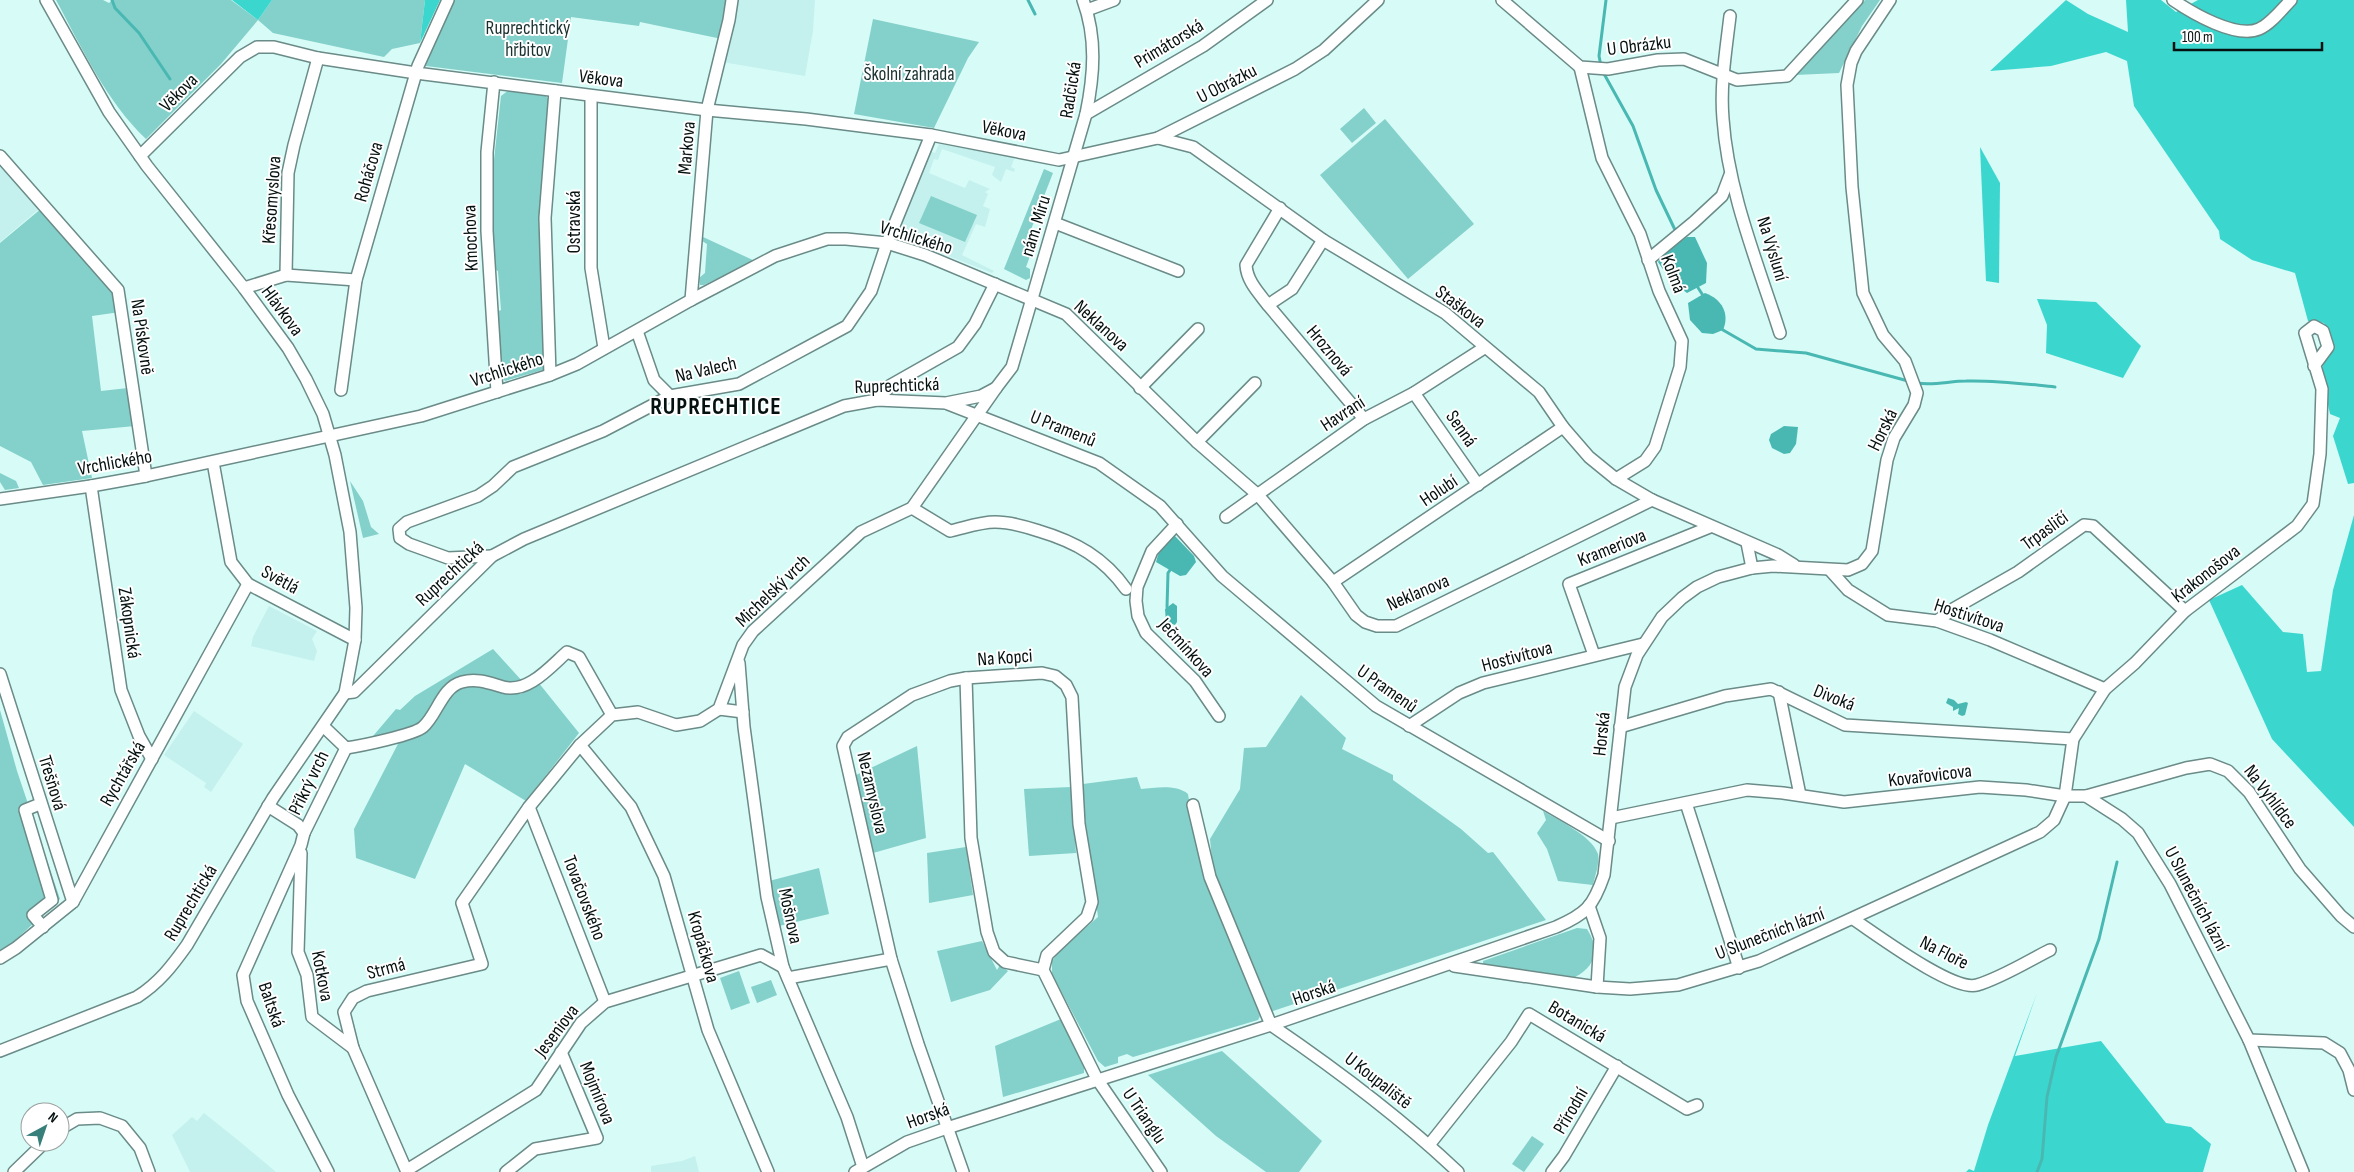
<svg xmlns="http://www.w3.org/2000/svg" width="2354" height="1172" font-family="'Sofia Sans Condensed',sans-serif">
<rect width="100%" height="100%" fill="#d7fbf7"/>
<!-- built -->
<g fill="#c4f1ed">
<polygon points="735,0 815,0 813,31 805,76 722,62"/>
<polygon points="939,144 1015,157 1011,167 1015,169 1014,172 1006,169 1001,182 992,175 995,167 942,149 938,160 934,159 929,173 965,188 969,180 990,189 985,192 988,194 983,206 990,209 985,227 976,224 962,255 994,271 992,273 897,236 895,233 929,151 935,153"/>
<polygon points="0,162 39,209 0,242"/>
<polygon points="269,606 317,631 312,639 317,651 314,661 251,646 253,637"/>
<polygon points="194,711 243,744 211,792 204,787 206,783 164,755"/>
<polygon points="204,1113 239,1141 276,1172 190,1172 172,1135 192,1117 197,1121"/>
<polygon points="695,1156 699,1172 651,1172 651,1166 682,1161"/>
</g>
<!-- green -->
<g fill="#84d0ca">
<path d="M56,0H103L109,3L112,0H231L258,20L272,0H425L420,43L392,49L384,57L273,33L258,20L221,64L146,139C106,101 82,48 56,0Z"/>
<polygon points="453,0 728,0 722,39 640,22 639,26 571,17 562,83 426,66 427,57"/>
<polygon points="1865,0 1880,0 1862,26 1839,73 1795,75 1802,61"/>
<polygon points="873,19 979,42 968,58 934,128 854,114"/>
<polygon points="509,90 545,95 550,101 546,369 505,381 503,379 494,313 501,310 498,271 492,268 494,160 501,96"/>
<polygon points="1364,108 1376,123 1352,143 1340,129"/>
<polygon points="1385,119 1474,224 1408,279 1320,175"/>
<polygon points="1044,169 1053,173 1030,232 1033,248 1026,267 1030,269 1030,278 1026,280 1004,269"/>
<polygon points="931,196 977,215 965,242 919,223"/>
<polygon points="42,208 115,292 120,312 92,316 101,391 128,388 135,426 82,431 92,478 43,485 31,462 0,446 0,243"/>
<polygon points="703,237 755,261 704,285 700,285 699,278 705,273 707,244 702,241"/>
<polygon points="0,473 16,481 19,488 5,490 0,482"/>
<polygon points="350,481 363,501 371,527 379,534 363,538"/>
<polygon points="493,649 523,682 513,684 463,680 415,728 368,742 396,709 400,710 415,696"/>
<polygon points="538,682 579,733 526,801 465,764 415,879 356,858 354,829 400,740 461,688 478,684 507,693 521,694"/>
<polygon points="1301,695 1346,738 1342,749 1393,775 1393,780 1461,829 1488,853 1493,852 1546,920 1267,1013 1213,871 1210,839 1240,789 1244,748 1266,747"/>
<polygon points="0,710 17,771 60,899 11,944 0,950"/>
<polygon points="917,746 926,838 873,853 856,775"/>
<path d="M1137,777L1141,789C1155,788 1176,784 1188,794L1192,819L1260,1016L1258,1020L1133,1057L1127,1054L1118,1057V1063L1105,1067L1098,1061L1052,974V961L1059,951L1098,917L1081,787L1083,784Z"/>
<polygon points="1071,787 1076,853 1029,856 1024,789"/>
<path d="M1543,811C1558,820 1592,836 1598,854C1600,862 1595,876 1593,885L1558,881L1547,849L1537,833L1546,820Z"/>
<polygon points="966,847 973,895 929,903 927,853"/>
<polygon points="819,868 829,914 779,926 769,881"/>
<path d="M1577,928L1587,929C1600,949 1596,966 1575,977L1483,964V961Z"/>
<polygon points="982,941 997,970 1000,965 1008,971 990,990 951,1002 937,951"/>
<polygon points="739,971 750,1003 731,1010 720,978"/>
<polygon points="771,980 777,995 757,1003 751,987"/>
<polygon points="1061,1019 1084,1067 1084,1073 1003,1097 995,1046"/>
<polygon points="1222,1051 1322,1141 1299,1172 1266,1172 1216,1136 1148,1075"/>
<polygon points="1532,1136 1544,1144 1524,1172 1512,1164"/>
</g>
<!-- forest -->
<g fill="#3bd7cf">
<polygon points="232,0 272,0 258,20"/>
<polygon points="425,0 440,0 420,43"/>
<polygon points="2066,0 2088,14 2128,32 2126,0 2161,0 2176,12 2198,0 2354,0 2354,483 2348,484 2333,436 2340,418 2330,414 2321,371 2331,344 2324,323 2308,321 2295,273 2252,260 2220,239 2219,231 2134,106 2127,61 2106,52 2051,66 1990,71"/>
<polygon points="1980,147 2000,183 1999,283 1986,281"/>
<polygon points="2037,299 2096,302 2141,346 2123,378 2046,353 2047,325"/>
<polygon points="2354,515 2354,827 2272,739 2209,600 2242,585 2283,632 2303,634 2307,672 2321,671 2333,590"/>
<polygon points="2037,993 2015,1056 2101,1041 2166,1123 2191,1127 2211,1144 2203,1172 1966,1172 1969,1169 1974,1171 1988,1125"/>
</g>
<!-- water -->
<g fill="#49b8b2">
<polygon points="1687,237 1695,237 1707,263 1706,283 1687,293 1671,281 1658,262 1663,254"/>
<path d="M1705,293C1722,299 1730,314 1723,330L1713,334L1702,333L1690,320L1688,303Z"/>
<polygon points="1784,426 1798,427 1796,444 1790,453 1784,454 1772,448 1769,440 1771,434"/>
<polygon points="1174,535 1194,556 1196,562 1186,575 1180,576 1156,562 1160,548"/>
<polygon points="1173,603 1177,606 1177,622 1175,625 1166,622 1165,609"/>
<polygon points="1948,698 1954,700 1958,704 1966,702 1968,703 1965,715 1962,716 1958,714 1959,708 1953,711 1953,707 1946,703"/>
</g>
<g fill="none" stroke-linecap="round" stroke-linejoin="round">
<!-- stream -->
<g stroke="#49b8b2" stroke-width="3">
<polyline points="112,0 115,8 139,33 170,79"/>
<polyline points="1028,0 1035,14"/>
<polyline points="1601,66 1599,56 1606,0"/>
<polyline points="1603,72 1633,126 1656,190 1677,234"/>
<polyline points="1695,283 1704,297"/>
<polyline points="1720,327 1723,330 1756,349 1806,353 1908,381"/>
<path d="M1917,383C1933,386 1950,381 1966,381C1996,380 2025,384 2055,387"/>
<polyline points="1167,607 1168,573 1172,567"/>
<polyline points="2037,1172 2042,1159 2047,1097 2056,1057 2099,939 2117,862"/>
</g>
<!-- street casing -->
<g stroke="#6a8b88" stroke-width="14">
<g id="street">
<polyline points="1502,0 1580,67 1608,69 1658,60 1684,59 1737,80 1787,76 1857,0"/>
<path d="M2173,0C2192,13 2236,39 2259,29C2271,24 2282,9 2291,0"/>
<polyline points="1087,10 1114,0"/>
<path d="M1730,16C1726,50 1720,85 1723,119C1728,192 1758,264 1780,333"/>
<polyline points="1580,67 1602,158 1640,234 1659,291 1682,341 1680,367 1655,447 1645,461 1616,479"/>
<polyline points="494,82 487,152 487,231 497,392"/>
<polyline points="591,96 591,268 604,348"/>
<polyline points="1086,114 1203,46 1267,0"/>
<polyline points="1158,138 1295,69 1324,50 1378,0"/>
<polyline points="0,156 118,290 146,476"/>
<polyline points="140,156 240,57 257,47 274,47 318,58 416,73 707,110 806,119 931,135 1059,160 1158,138 1193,147 1323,240 1445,313 1539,392 1563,427 1589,457 1616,479 1652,500 1778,555 1794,565"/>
<polyline points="1055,223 1178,271"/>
<polyline points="1323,240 1292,289 1268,305 1364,419"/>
<polyline points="1648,260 1694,222 1722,196 1730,175"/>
<polyline points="286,275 356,280"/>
<polyline points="244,288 286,275 288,173 294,145 318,58"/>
<polyline points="691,300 707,110 729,20 732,0"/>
<path d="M1268,305C1258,292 1247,281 1246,265L1280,208"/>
<polyline points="637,331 654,380 670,396"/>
<polyline points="550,375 545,218 555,91"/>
<polyline points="1140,388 1198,329"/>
<polyline points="341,390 356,280 418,66 448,0"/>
<polyline points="1414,393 1478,485"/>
<polyline points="877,400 891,385 958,347 975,324 995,284"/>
<polyline points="948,404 1099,463 1160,506 1222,576 1376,706 1609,841"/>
<polyline points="1197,442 1255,383"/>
<polyline points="213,462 231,562 248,584 355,640"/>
<polyline points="91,486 121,690 139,736 152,759"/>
<polyline points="0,499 91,486 146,476 421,416 550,375 577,364 691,300 775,256 827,239 846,239 887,243 925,255 1066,314 1197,442 1258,495 1333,582 1356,615 1365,622 1377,626 1396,626 1652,500"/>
<path d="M912,508L950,531C964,528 980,522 995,522C1010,522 1024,526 1039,531C1076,542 1104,558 1126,589"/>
<polyline points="1226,517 1364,419 1414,393 1484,348"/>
<polyline points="1177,524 1152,551 1137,587 1136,601 1138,616 1146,633 1195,681 1219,716"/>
<polyline points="1747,543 1752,568"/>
<polyline points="492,556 448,558 409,544 400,538 399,529 407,522 478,496 493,486 513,467 603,431 670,396 739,384 847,326 871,291 887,243 931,135"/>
<polyline points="1830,570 1848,590 1888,615 1937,621 1990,640 2105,689"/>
<polyline points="1333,582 1563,427"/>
<polyline points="1937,621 1953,609 2018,572 2084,525 2093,526 2185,611"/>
<polyline points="1594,655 1569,584 1710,527"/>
<polyline points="739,663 744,727 767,897 783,967 847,1117 863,1167"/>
<polyline points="0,674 73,902"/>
<polyline points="966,678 971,838 987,932 994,952 1005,962 1043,970"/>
<polyline points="1779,692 1800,795"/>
<path d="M345,693L354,692L492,556L524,539L844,406L877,400L946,403L981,396L996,388L1012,367L1086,114C1094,75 1097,38 1083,0"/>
<polyline points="719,709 743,712"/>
<polyline points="1409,726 1459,693 1483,683 1643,644"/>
<polyline points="1620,727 1725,696 1771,689 1845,725 2073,739"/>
<polyline points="580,745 631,807 664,876 708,1030 768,1172"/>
<path d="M346,748C360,746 414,735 423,727C437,715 442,687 462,682C477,678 489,683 503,687C528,694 551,666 567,652L579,657L612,715"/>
<polyline points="2086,796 2122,819 2138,833 2170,884 2249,1040 2303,1172"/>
<polyline points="1686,803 1739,968"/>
<polyline points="40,804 25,810 52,900 33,915 43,927"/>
<polyline points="1193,805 1210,877 1271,1025"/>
<polyline points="268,806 298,825 304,833 301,845 243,975 247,1001 288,1095 328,1172"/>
<polyline points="529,807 605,1002"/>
<polyline points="1611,818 1747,790 1783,793 1844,802 1980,787 2026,790 2065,796 2086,796 2186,768 2210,764 2228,771 2249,792 2300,869 2341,916 2354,927"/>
<polyline points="304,833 346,748 323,726"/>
<polyline points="301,853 298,952 307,975 312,1017 353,1048"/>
<polyline points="1589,906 1600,938 1597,987"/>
<path d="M1853,919C1876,934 1953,992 1977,985C2001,978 2028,961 2050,950"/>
<polyline points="0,958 16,948 73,902 248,584"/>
<polyline points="1454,966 1597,987 1630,989 1678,985 1759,961 2040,832 2054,820 2065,796 2073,739 2105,689 2135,663 2185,611 2297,526 2313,504 2320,454 2322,389 2305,333 2314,326 2323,331 2328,347 2314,366"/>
<polyline points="788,978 891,959"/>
<path d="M1271,1025C1337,1070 1400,1117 1458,1172"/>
<polyline points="2249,1040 2324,1043 2340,1053 2349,1070 2354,1090"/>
<path d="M0,1051L137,997C159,983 172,966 187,945L273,798L345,693L355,640L356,608L350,532L335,455L323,414L306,379L288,348L244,288L147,166L109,112L46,0"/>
<polyline points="60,1129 77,1119 100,1118 122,1126 140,1148 149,1172"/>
<polyline points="1429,1145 1511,1042 1529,1014 1687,1109 1697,1105"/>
<polyline points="407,1170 536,1090 581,1023 605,1002 761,955 783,967"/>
<polyline points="14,1172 45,1142"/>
<polyline points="407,1172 353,1048 344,1012 353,998 367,991 482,964 462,903 529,807 580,745 612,715 638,712 676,725 700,721 719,709 743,645 753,631 861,532 912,508 996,388"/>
<polyline points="506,1172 535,1149 597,1138 561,1052"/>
<path d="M855,1172L907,1142L947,1128L1271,1025L1556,927C1586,914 1593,907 1604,875L1625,687L1637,655L1662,617L1682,598L1697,587L1718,577L1752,568L1773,566L1848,570L1862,564L1872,551L1887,460L1894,438L1914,405L1917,393L1905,361L1883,335L1863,293L1852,187L1847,85L1851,63L1856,51L1890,0"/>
<polyline points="963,1172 918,1044 891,959 843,746 848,737 912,695 950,681 966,678 1042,673 1055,676 1066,685 1072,697 1079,824 1092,902 1087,917 1047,955 1043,970 1097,1079 1161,1172"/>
<polyline points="1552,1172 1564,1156 1617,1066"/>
</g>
</g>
<!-- street -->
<use href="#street" stroke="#fff" stroke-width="11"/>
</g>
<g text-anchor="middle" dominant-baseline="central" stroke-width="4" stroke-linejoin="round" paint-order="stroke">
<!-- park labels -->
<g font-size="19" fill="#18312f" stroke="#fff">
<text x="528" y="28">Ruprechtický<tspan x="528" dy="22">hřbitov</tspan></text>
<text x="909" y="74">Školní zahrada</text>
</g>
<!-- street labels -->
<g font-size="19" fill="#051110" stroke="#fff">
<text transform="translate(1169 44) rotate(-31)">Primátorská</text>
<text transform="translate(1639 46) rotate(-7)">U Obrázku</text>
<text transform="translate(601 79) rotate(7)">Věkova</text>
<text transform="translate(1227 84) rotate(-27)">U Obrázku</text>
<text transform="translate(1071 90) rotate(-81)">Radčická</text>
<text transform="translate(179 93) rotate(-45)">Věkova</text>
<text transform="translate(1004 131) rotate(11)">Věkova</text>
<text transform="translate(687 148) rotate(-85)">Markova</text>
<text transform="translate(369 172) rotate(-74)">Roháčova</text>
<text transform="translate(272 200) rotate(-86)">Křesomyslova</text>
<text transform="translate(574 222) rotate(-90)">Ostravská</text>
<text transform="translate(1036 226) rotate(-73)">nám. Míru</text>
<text transform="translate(471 238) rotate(-92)">Kmochova</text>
<text transform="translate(916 238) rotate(17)">Vrchlického</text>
<text transform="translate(1772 249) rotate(73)">Na Výsluní</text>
<text transform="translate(1673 274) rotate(69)">Kolmá</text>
<text transform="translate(1460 307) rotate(37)">Staškova</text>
<text transform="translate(282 311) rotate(54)">Hlávkova</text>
<text transform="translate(1101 326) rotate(42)">Neklanova</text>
<text transform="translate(142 337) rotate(82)">Na Pískovně</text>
<text transform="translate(1329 351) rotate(50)">Hroznová</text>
<text transform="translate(507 370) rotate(-18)">Vrchlického</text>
<text transform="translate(706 370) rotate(-13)">Na Valech</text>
<text transform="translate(897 386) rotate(-2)">Ruprechtická</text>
<text transform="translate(1343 414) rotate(-33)">Havraní</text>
<text transform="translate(1063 429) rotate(22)">U Pramenů</text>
<text transform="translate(1461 429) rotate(55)">Senná</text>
<text transform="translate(1883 430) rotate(-64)">Horská</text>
<text transform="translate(115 463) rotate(-10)">Vrchlického</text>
<text transform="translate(1439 491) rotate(-34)">Holubí</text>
<text transform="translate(2045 531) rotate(-36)">Trpasličí</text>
<text transform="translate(1612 548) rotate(-22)">Krameriova</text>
<text transform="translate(450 574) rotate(-43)">Ruprechtická</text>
<text transform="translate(2206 574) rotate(-38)">Krakonošova</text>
<text transform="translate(280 580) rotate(29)">Světlá</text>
<text transform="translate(773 591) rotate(-44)">Michelský vrch</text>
<text transform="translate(1418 593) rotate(-23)">Neklanova</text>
<text transform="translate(1969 616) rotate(18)">Hostivítova</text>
<text transform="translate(129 623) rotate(82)">Zákopnická</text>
<text transform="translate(1186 648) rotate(48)">Ječmínkova</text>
<text transform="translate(1517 657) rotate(-15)">Hostivítova</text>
<text transform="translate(1005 658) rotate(-4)">Na Kopci</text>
<text transform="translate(1387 689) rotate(35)">U Pramenů</text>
<text transform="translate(1834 698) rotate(22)">Divoká</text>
<text transform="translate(1602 734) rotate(-84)">Horská</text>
<text transform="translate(123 774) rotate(-60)">Rychtářská</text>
<text transform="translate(1930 776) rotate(-7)">Kovařovicova</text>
<text transform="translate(52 783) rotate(73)">Třešňová</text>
<text transform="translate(309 783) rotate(-64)">Příkrý vrch</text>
<text transform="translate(872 793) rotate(77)">Nezamyslova</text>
<text transform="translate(2270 797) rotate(53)">Na Vyhlídce</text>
<text transform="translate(584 898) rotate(69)">Tovačovského</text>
<text transform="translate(2196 899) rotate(62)">U Slunečních lázní</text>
<text transform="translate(191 903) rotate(-59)">Ruprechtická</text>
<text transform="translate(790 916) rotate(78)">Mošnova</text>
<text transform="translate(1770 934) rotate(-21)">U Slunečních lázní</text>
<text transform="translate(703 947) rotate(74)">Kropáčkova</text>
<text transform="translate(1944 953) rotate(27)">Na Floře</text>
<text transform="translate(386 969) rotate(-15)">Strmá</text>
<text transform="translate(322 976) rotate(79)">Kotkova</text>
<text transform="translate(1314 993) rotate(-19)">Horská</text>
<text transform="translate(271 1005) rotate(71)">Baltská</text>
<text transform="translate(1577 1022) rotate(31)">Botanická</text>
<text transform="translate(557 1031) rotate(-53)">Jeseniova</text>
<text transform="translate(1378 1081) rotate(38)">U Koupaliště</text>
<text transform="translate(597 1093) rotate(68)">Mojmírova</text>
<text transform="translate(1571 1111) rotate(-60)">Přírodní</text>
<text transform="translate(928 1116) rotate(-20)">Horská</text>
<text transform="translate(1144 1116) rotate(56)">U Trianglu</text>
</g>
<!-- district labels -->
<g font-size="24" font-weight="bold" letter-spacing="1" fill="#051110" stroke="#fff">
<text x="716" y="406">RUPRECHTICE</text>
</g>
</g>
<!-- north arrow -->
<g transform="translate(45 1127) rotate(40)"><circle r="24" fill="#ffffff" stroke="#9ba09f"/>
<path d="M0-4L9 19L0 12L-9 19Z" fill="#377f7b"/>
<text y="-8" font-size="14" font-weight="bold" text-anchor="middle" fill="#051110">N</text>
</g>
<!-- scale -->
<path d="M2174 42v8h148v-8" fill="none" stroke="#051110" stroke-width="2.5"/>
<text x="2182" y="42" font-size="15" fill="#051110" stroke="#ffffff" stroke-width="4" paint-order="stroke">100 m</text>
</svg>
